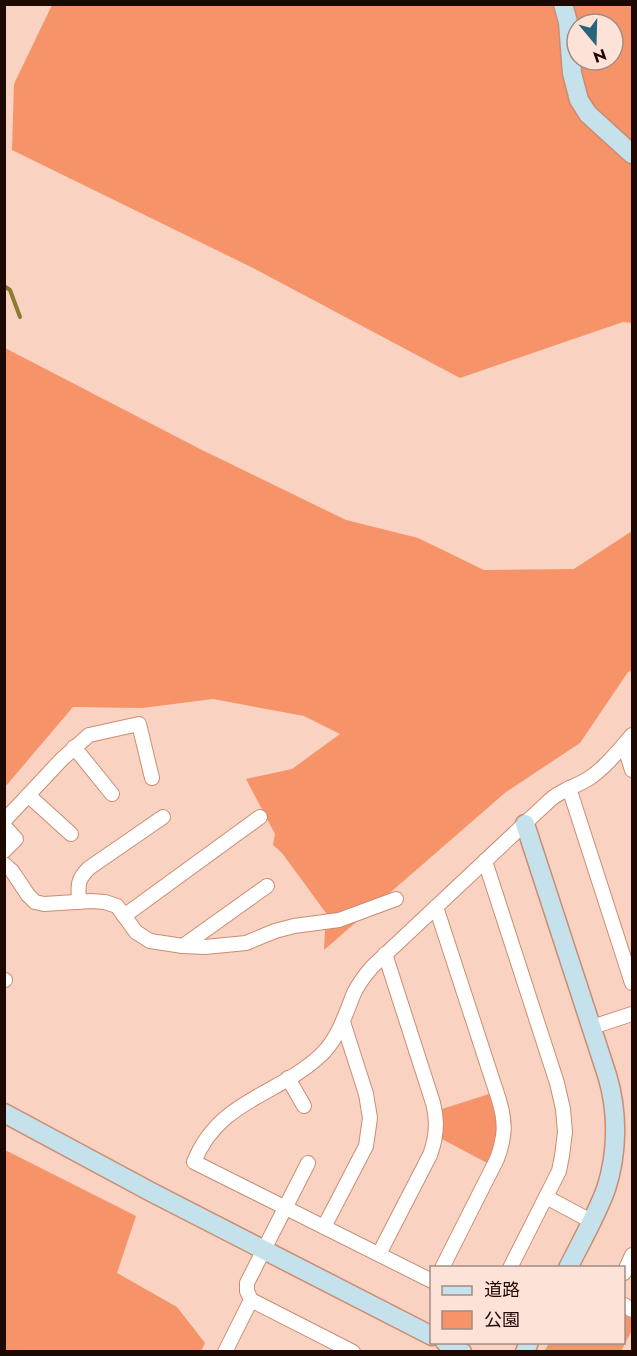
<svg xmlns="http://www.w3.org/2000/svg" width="637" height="1356" font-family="Jost,'Noto Sans JP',sans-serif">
<rect width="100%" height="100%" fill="#f9d2c1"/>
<!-- green -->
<g fill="#f69368" fill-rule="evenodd">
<path d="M52,5H632V323L623,322L460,378L253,268L12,150L14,84ZM577,24H613V60H577Z"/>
<polygon points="5,348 200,449 346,520 418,538 484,570 574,569 632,531 632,671 628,672 580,743 506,792 324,950 326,913 282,853 273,845 275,834 246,779 292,769 340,734 304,716 213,699 142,708 73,707 5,787"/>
<path d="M489,1094C498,1122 502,1136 487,1163L440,1138L439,1110Z"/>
<polygon points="5,1150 136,1216 117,1273 177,1307 205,1343 201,1351 5,1351"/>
<polygon points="624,1311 632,1316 632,1330 621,1351 544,1352 549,1343 624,1342"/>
</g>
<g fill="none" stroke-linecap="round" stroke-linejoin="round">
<!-- stream -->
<polyline stroke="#8a7d2f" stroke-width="4" points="4,286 10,290 20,317"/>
<!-- street casing -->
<g stroke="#ca8d72" stroke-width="16">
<g id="street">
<polyline points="624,745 632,770"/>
<polyline points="74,747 112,794"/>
<polyline points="569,788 632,983"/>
<polyline points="28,795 71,834"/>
<polyline points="4,821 62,759 89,735 139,724 152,778"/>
<polyline points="4,826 16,839 4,851"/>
<polyline points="485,861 557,1083 563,1109 565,1132 562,1156 559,1171 510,1268"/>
<polyline points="4,864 12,871 28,895 35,902 44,904 91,901 105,902 117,906 136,932 150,941 183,946 205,947 246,943 275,931 294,926 339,920 396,899"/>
<path d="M79,902C78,885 77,880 89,868L163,817"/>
<path d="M436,907L499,1100C506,1123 505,1137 497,1159L442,1268"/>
<polyline points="124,916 260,817"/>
<polyline points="183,946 267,886"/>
<polyline points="4,980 5,980"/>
<polyline points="592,1027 632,1014"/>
<polyline points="288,1078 304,1106"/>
<polyline points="546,1197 591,1221"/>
<polyline points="324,1227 366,1146 370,1118 366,1094 343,1022"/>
<path d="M379,1254L430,1155C436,1139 438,1121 433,1103L385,954"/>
<polyline points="624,1273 632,1255"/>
<path d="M432,1281L194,1162C219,1099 278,1096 322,1054C339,1037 345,1015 354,993C359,983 365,975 372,967L550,800C561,790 575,787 588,779C605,768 619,750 632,735"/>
<polyline points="251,1300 353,1352"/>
<polyline points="624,1305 632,1310"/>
<polyline points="225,1352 251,1300 247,1291 247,1283 308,1163"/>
</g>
</g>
<!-- secondary casing -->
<g stroke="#ca8d72" stroke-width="21">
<g id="secondary">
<polyline points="563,4 568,22 572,73 579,100 588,114 632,154"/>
<path d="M525,824L607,1075C618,1111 618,1152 606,1189C596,1216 581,1242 568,1268"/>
<polyline points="4,1113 153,1193 432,1336"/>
<polyline points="445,1342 462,1352"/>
<polyline points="525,1352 529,1342"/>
</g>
</g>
<!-- street -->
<use href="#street" stroke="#fff" stroke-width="14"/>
<!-- secondary -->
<use href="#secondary" stroke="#c5e2ec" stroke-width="18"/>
</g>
<!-- border -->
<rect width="637" height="1356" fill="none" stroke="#1e0802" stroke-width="12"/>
<!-- legend -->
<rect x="430" y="1266" width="195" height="78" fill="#fde2d7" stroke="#a48b82" stroke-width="1.5"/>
<rect x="442" y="1286" width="30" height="9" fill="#c5e2ec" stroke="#a48b82" stroke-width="1.5"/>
<text x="484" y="1296" font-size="18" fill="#1e0802">道路</text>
<rect x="442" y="1311" width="30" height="18" fill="#f69368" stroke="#a48b82" stroke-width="1.5"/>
<text x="484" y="1326" font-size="18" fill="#1e0802">公園</text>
<!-- north arrow -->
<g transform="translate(595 42) rotate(161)"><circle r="28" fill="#fde2d7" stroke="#a48b82" stroke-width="1.5"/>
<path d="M0-4.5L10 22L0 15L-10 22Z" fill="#27657b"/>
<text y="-9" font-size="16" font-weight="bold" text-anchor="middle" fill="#1e0802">N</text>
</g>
</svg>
